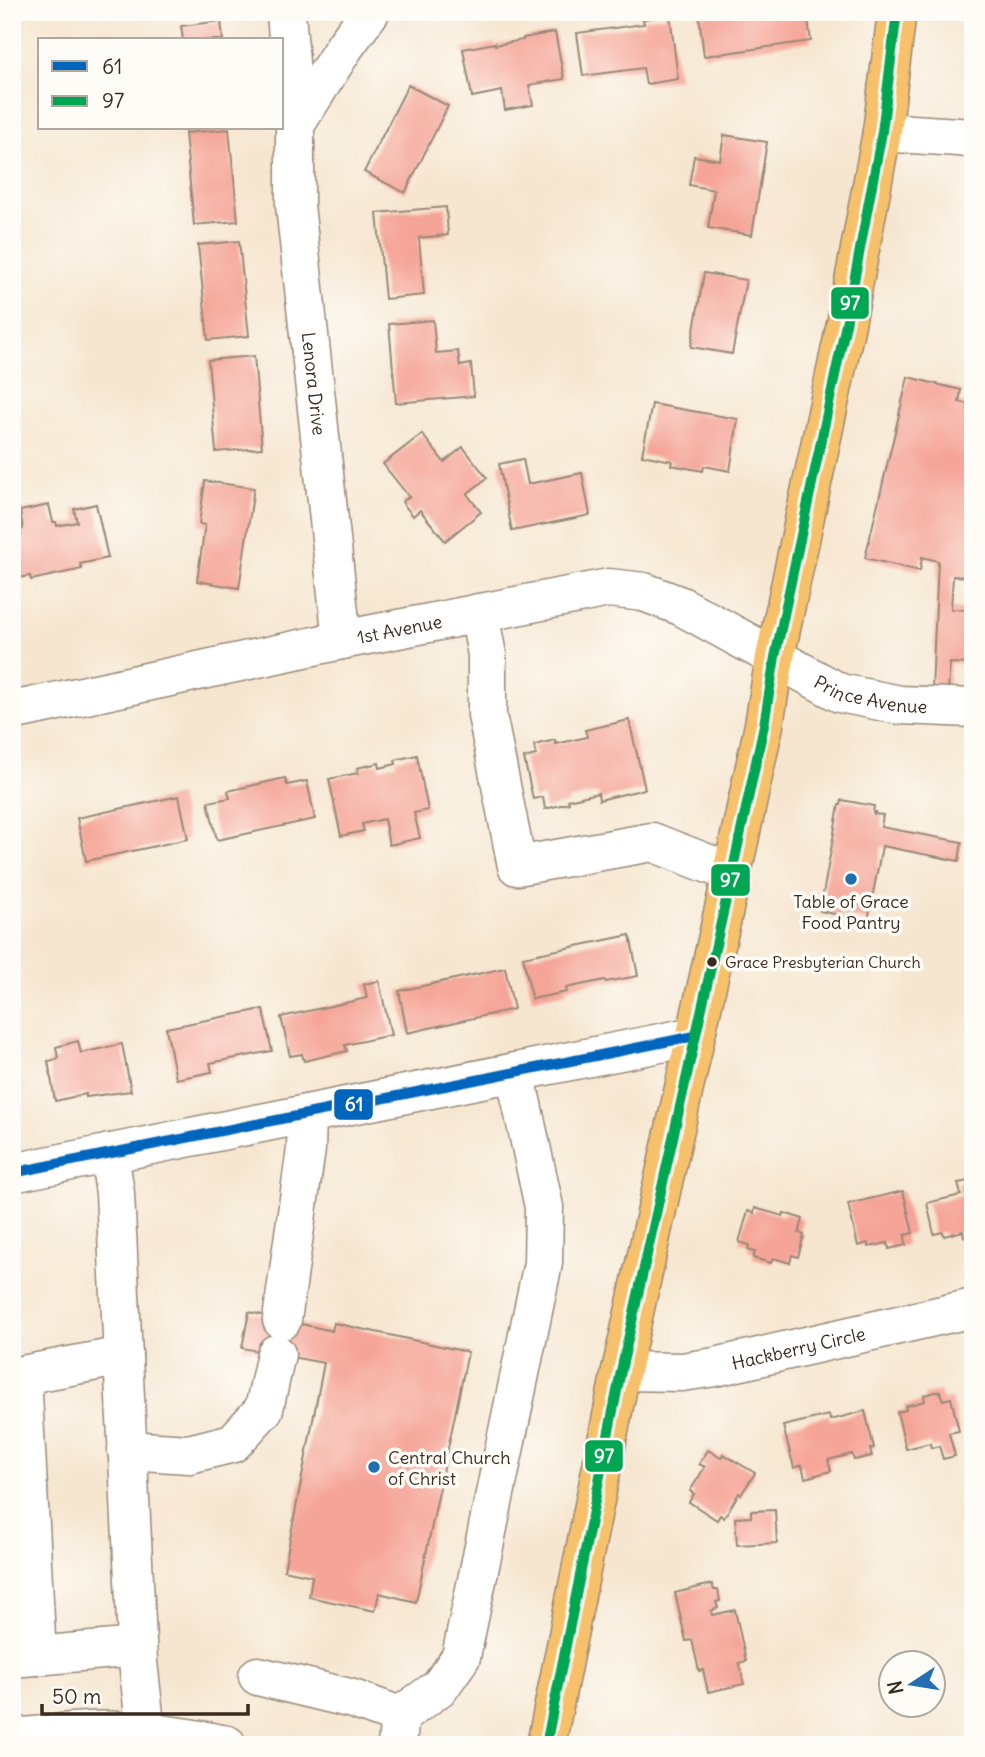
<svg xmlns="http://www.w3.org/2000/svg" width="985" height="1757" font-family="Delius,sans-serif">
<rect width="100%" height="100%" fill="#fdfcf7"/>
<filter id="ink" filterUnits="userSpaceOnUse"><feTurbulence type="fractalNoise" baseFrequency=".0143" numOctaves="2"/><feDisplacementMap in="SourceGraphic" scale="14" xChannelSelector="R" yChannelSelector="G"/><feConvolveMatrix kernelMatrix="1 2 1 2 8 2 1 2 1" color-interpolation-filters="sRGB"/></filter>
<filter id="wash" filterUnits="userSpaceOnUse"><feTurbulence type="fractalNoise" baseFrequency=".00686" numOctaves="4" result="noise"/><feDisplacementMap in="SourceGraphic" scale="28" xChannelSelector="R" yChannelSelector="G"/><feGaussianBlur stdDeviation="1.57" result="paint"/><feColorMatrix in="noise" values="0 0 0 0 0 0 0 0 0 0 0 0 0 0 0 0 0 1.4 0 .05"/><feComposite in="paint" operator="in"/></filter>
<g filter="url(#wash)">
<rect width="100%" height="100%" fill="#f6e6d0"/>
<g id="blocks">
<!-- building -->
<g fill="#f5a597">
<polygon points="724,12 807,12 811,41 704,56 699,16"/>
<polygon points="670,15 678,79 646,84 643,68 583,76 577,33 644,24 643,19"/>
<polygon points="221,21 223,40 183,40 181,26"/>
<polygon points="555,32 564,79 529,85 533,105 505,110 502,91 472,97 463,49 495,43 495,45 523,40 523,38"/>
<polygon points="408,85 448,106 405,193 364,172"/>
<polygon points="229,129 238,221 194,225 185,133"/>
<polygon points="724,135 767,142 752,235 708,228 714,190 689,185 694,156 720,160"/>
<polygon points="446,207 448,235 419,238 424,295 385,299 377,213"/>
<polygon points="239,241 249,336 208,340 198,245"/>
<polygon points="704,273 746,280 732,354 691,347"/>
<polygon points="433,320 436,353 458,351 460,366 471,364 474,396 396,403 389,324"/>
<polygon points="254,356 262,448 216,452 208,360"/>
<polygon points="908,377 961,390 959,402 969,404 968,409 973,410 973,577 953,576 951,609 973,610 973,664 950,663 948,690 932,689 938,561 922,557 920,571 865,558"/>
<polygon points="652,404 738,419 730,471 704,466 703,471 671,465 672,461 642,455"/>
<polygon points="422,434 444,462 463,447 487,478 467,494 481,512 445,541 420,510 413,516 402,502 409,497 383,464"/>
<polygon points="523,459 528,484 582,473 590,515 512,531 499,464"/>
<polygon points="205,481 254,488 239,588 197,581 205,525 199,524"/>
<polygon points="96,504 108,558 80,564 82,569 31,580 30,576 12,579 12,537 21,535 20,530 23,529 20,511 49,505 53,522 56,522 57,526 77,522 74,509"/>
<polygon points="629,720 645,789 599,800 598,793 568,800 569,803 545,809 543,797 533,799 524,758 536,755 534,745 555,740 556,744 587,737 585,730"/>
<polygon points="417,755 428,810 414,813 420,838 389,845 384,819 362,824 364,831 341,836 329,779 358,773 357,768 379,763 380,768 396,764 395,760"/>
<polygon points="285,778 287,785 307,781 315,819 217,840 208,802 230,798 228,791"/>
<polygon points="179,796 188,839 86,861 77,818"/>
<polygon points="842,800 874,806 873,812 875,812 874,814 883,815 881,827 962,842 959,861 882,846 868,921 820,911 839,805 841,805"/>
<polygon points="630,935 638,976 606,982 605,980 566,988 567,992 532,999 523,957"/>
<polygon points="505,968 514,1009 407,1033 399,991"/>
<polygon points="379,981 391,1035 345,1045 347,1051 304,1061 302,1054 290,1056 281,1017 367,998 364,984"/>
<polygon points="263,1009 272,1051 210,1063 212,1072 176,1079 166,1028"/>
<polygon points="78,1041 81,1053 122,1044 131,1091 86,1097 86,1094 55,1101 48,1061 58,1059 56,1047"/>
<polygon points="973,1180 973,1236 964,1237 963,1231 944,1236 943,1232 934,1234 927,1203 961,1195 958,1183"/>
<polygon points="903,1191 913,1233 905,1235 906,1245 889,1249 888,1243 868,1247 868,1243 858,1246 848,1204"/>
<polygon points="755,1208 783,1216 784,1213 803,1219 799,1233 804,1235 798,1257 792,1255 790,1263 773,1258 771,1263 753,1258 755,1252 748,1250 749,1245 739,1242 748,1211 754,1213"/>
<polygon points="249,1312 332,1331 334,1323 468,1352 416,1602 379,1593 375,1611 309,1597 312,1576 284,1570 324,1363 242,1348"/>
<polygon points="940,1391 943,1400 951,1398 959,1431 949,1433 955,1456 943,1459 939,1446 931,1448 930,1443 906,1449 897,1412 906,1410 905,1406 925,1401 924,1395"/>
<polygon points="865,1411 874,1448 870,1449 872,1456 854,1460 852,1454 828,1460 831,1471 805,1478 802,1465 794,1468 783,1426 829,1415 830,1420"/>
<polygon points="708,1450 721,1458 723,1454 755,1473 741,1495 739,1493 724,1518 720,1515 717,1520 689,1502 694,1494 690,1491 705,1467 699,1464"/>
<polygon points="775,1510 777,1543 737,1545 735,1518 751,1517 751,1511"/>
<polygon points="712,1584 714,1590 718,1590 720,1601 716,1602 718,1608 711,1611 712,1615 735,1610 746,1661 739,1663 744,1684 708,1692 703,1670 699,1671 692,1640 686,1641 675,1593"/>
</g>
</g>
</g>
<g filter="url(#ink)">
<use href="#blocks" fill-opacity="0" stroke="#988877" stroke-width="2"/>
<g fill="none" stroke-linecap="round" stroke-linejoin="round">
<!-- minor casing -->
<g stroke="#988877" stroke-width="41">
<g id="minor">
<path id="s1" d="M286,12L295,125V205L342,640"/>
<polyline points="295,125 345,46 370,12"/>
<polyline points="882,132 973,138"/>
<polyline points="479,613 487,655 487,715 517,866 652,842 732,873"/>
<path id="s2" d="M12,711L342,640L609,588L644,592L681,606L840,693L900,705L973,708"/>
<polyline points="109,1153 115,1193 138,1662 146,1733"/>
<polyline points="12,1173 695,1036"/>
<polyline points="282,1320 306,1149 307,1114"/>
<path id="s3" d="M621,1371L682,1372L715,1367L973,1308"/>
<polyline points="22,1376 37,1656"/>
<polyline points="12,1377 123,1356"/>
<polyline points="127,1450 189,1454 233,1443 264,1409 276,1354"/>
<polyline points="12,1658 137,1647"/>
<polyline points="258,1676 353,1699 400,1716"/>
<path d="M12,1738C48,1735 84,1729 120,1731C156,1732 192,1738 227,1745"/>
<polyline points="397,1745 400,1716 440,1687 461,1657 543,1263 544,1207 515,1072"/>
</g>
</g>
<!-- major casing -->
<g stroke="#988877" stroke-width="41">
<polyline id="major" points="546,1745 621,1371 732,873 764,725 775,657 846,324 882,132 897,12"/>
</g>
<!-- minor -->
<use href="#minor" stroke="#fff" stroke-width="38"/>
<!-- major -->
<use href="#major" stroke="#f6c16b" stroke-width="38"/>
<!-- bus-1 casing -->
<g stroke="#fdfcf7" stroke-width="16">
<polyline id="bus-1" points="12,1173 695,1036"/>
</g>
<!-- bus-2 casing -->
<g stroke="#fdfcf7" stroke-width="16">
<polyline id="bus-2" points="546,1745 621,1371 732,873 764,725 775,657 846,324 882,132 897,12"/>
</g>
<!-- bus-1 -->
<use href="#bus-1" stroke="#0065bd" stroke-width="10"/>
<!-- bus-2 -->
<use href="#bus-2" stroke="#00a651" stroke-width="10"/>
</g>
</g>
<!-- markers -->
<g fill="#1f6fb2" stroke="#fdfcf7" stroke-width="2.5">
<circle cx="851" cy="879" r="7"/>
<circle cx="374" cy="1467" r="7"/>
</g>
<circle fill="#3b2a1e" stroke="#fdfcf7" stroke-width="2.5" cx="712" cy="962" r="6"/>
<g text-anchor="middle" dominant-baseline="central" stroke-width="7" stroke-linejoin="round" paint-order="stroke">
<!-- bus labels -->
<g font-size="16" fill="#3b2a1e" stroke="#fdfcf7" text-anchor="start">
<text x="725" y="962">Grace Presbyterian Church</text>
</g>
<!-- street labels -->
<g font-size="18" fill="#3b2a1e" stroke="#fdfcf7">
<text stroke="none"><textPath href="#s1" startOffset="373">Lenora Drive</textPath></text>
<text stroke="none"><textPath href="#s2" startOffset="396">1st Avenue</textPath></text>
<text stroke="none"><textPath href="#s2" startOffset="896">Prince Avenue</textPath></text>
<text stroke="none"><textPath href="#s3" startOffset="180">Hackberry Circle</textPath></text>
</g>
<!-- poi labels -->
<g font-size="18" fill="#3b2a1e" stroke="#fdfcf7">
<text x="851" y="901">Table of Grace<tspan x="851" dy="21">Food Pantry</tspan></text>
<text x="388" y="1457" text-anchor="start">Central Church<tspan x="388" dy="21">of Christ</tspan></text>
</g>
</g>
<g stroke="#fdfcf7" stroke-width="2.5">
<rect x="830" y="286" width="40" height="34" rx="7" fill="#00a651"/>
<rect x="710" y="863" width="41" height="34" rx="7" fill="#00a651"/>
<rect x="333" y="1088" width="41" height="33" rx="7" fill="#0065bd"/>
<rect x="584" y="1439" width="40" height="34" rx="7" fill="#00a651"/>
</g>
<g font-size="19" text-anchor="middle" font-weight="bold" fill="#fff">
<text x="850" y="310">97</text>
<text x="730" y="887">97</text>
<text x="354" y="1111">61</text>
<text x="604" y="1463">97</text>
</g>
<!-- margin -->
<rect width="985" height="1757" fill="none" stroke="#fdfcf7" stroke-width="42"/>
<!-- legend -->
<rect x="38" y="38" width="245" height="91" fill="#fdfcf7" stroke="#afa8a0" stroke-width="2"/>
<rect x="52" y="61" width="35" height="10" fill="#0065bd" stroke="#afa8a0" stroke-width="2"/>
<text x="102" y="74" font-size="21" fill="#3b2a1e">61</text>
<rect x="52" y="96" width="35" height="10" fill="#00a651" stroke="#afa8a0" stroke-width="2"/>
<text x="102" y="108" font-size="21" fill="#3b2a1e">97</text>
<!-- north arrow -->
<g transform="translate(912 1684) rotate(258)"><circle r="33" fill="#fdfcf7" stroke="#afa8a0" stroke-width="2"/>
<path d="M0-5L12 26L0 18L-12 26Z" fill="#1f6fb2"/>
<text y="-10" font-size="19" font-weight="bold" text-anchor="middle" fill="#3b2a1e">N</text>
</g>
<!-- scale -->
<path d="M42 1704v10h206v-10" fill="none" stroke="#3b2a1e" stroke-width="3.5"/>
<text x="52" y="1704" font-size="21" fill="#3b2a1e" stroke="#fdfcf7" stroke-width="5" paint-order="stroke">50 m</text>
</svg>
